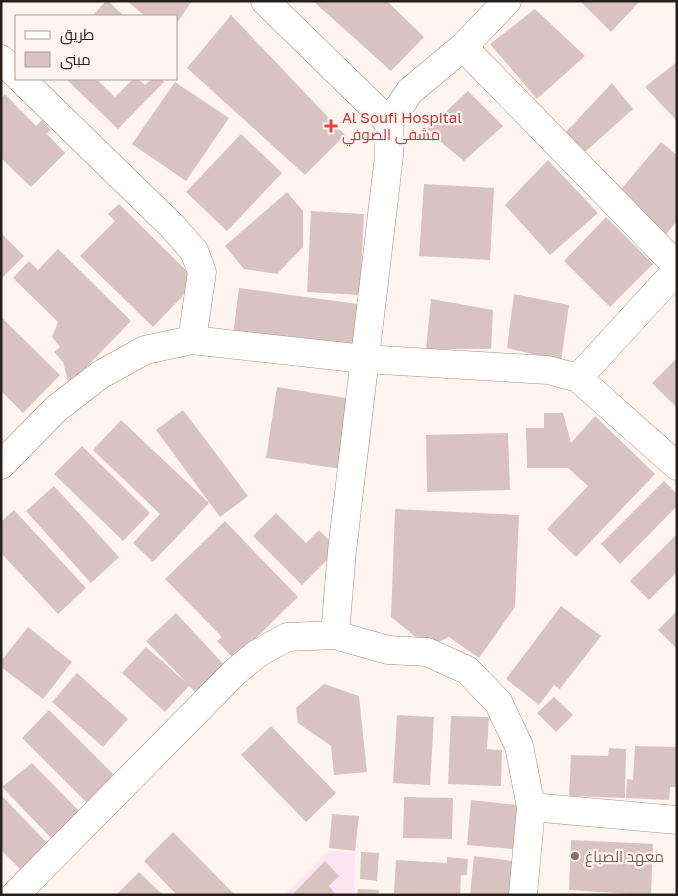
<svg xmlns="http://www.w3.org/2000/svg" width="678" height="896" font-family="'Golos Text',Cairo,sans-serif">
<rect width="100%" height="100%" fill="#fff5ee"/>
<!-- education -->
<polygon fill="#fde5f1" points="329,850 355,853 354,895 284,895"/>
<!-- building -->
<g fill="#d8c3c1">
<polygon points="106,1 108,1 124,16 92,16"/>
<polygon points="127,1 192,1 176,24 176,16 145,16"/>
<polygon points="313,1 387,1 424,37 391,71"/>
<polygon points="580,1 640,1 611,32"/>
<polygon points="535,9 585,56 537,99 490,44"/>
<polygon points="231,15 345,135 305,175 187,68"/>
<polygon points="677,62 677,121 645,87"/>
<polygon points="66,79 96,79 115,97 133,79 138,79 145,85 152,79 161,79 164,82 118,129"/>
<polygon points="175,82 229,118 186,181 132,144"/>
<polygon points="612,83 633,109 585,152 564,134"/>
<polygon points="468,91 503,126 464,161 426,130"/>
<polygon points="5,94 36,126 42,120 51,130 47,134 65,153 31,187 1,158 1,98"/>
<polygon points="241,134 282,173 227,231 186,192"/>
<polygon points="661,142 677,155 677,221 666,234 618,193"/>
<polygon points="548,160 598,213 550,255 505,205"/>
<polygon points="424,184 494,188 490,260 419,256"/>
<polygon points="287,192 303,211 303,247 277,274 244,269 225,246"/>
<polygon points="119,204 197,281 153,327 80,256 115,221 108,214"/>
<polygon points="311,211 364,214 360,295 307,292"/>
<polygon points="606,217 653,264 610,307 564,261"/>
<polygon points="1,233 24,256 1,279"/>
<polygon points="58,249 131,321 69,385 63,362 54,352 60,347 52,337 58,322 13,278 29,261 38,270"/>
<polygon points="239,288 358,304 353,350 233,335"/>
<polygon points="514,294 569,305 561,361 507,348"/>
<polygon points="431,299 493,310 491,349 426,349"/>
<polygon points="1,317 60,375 23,413 1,391"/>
<polygon points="677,358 677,408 652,383"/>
<polygon points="277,387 352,399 342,469 266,458"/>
<polygon points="183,410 248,496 220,517 156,430"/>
<polygon points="544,413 563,413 571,443 595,416 655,474 576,557 547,529 588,486 568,468 527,468 526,428 544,428"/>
<polygon points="121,420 209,503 153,562 133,543 160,514 93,450"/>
<polygon points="508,433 510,490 427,492 426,435"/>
<polygon points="82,446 150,513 123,541 54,474"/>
<polygon points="664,481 677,494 677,506 620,564 601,544"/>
<polygon points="54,486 119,557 91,583 26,511"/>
<polygon points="395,509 519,515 515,607 479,658 449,637 428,647 391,617"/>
<polygon points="14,510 86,588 58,614 1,553 1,522"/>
<polygon points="276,513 306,543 319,530 338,549 302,585 253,536"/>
<polygon points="225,521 298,597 234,659 217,641 222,637 165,579"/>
<polygon points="677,534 677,572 649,600 630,581"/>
<polygon points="561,606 601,636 560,689 554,685 539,705 506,679"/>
<polygon points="677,611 677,649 658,630"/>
<polygon points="176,613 226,667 197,694 189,686 165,712 122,673 146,647 188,684 146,641"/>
<polygon points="28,627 72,662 43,699 1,667 1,661"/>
<polygon points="77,673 128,719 103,747 52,702"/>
<polygon points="324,684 359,696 367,772 334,775 331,746 298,723 296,708"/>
<polygon points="554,697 573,715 556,732 537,713"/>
<polygon points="49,710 116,777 88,804 22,738"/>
<polygon points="397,715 434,717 430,785 393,783"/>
<polygon points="451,716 489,717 487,749 502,750 501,786 448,784"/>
<polygon points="271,726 336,793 306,822 241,755"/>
<polygon points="635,746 677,747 677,787 670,787 669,800 626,798 627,779 633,780"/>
<polygon points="609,748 626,749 625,798 569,796 571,755 608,756"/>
<polygon points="32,763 81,813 54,841 2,787"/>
<polygon points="1,795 48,844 21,870 1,850"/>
<polygon points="404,797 453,798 452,839 403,838"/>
<polygon points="471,800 518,805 514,849 467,845"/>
<polygon points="332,814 359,816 355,851 329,848"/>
<polygon points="173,832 235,895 177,895 144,861"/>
<polygon points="571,840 653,844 651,895 569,890"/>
<polygon points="361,852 379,853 377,881 360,879"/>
<polygon points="474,856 515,861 512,895 470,895"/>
<polygon points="447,857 468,859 467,875 461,875 460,895 394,893 396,860 447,863"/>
<polygon points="325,861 339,876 329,886 336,895 292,895"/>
<polygon points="139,872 163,895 116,895"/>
<polygon points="358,889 379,890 378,895 357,895"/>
</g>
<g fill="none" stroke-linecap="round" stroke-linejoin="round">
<!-- minor casing -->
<g stroke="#9f8f85" stroke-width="29">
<g id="minor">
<polyline points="265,1 389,122"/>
<polyline points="463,47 677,266"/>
<polyline points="1,59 16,74"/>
<polyline points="21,79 173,227 194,251 202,272 192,340"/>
<polyline points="578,378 677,270"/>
<polyline points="1,465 57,408 100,375 145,350 192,340 364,359 548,370 578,378 677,466"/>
<polyline points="335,635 342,551 389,156 389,122 410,91 463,47 507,1"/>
<polyline points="531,807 677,820"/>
<polyline points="15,895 236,671 257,654 287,637 335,635 388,650 427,652 467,670 498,702 519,746 531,807 523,895"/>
</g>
</g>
<!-- minor -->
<use href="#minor" stroke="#fff" stroke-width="28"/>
</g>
<!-- markers -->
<path fill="#e0444e" stroke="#fff5ee" stroke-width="2" d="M328.5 118.5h5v5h5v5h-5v5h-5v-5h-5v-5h5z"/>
<circle fill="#8d6e63" stroke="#fff5ee" stroke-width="2" cx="575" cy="856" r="5"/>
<g text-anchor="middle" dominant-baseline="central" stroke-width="4.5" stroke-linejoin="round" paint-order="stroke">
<!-- health labels -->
<g font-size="15" fill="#be3a42" stroke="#fff5ee" text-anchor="start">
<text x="342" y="117">Al Soufi Hospital<tspan x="342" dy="17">مشفى الصوفي</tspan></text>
</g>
<!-- education labels -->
<g font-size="15" fill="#785e54" stroke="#fff5ee" text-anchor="start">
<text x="585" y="856">معهد الصباغ</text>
</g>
</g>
<!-- border -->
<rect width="678" height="896" fill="none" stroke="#26201c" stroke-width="5"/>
<!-- legend -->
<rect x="15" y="15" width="162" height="65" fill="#fff5ee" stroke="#a8a09a"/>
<rect x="25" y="31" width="25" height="8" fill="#ffffff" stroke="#a8a09a"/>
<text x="60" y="40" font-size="15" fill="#26201c">طريق</text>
<rect x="25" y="52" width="25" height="15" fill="#d8c3c1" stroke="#a8a09a"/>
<text x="60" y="65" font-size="15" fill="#26201c">مبنى</text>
</svg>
